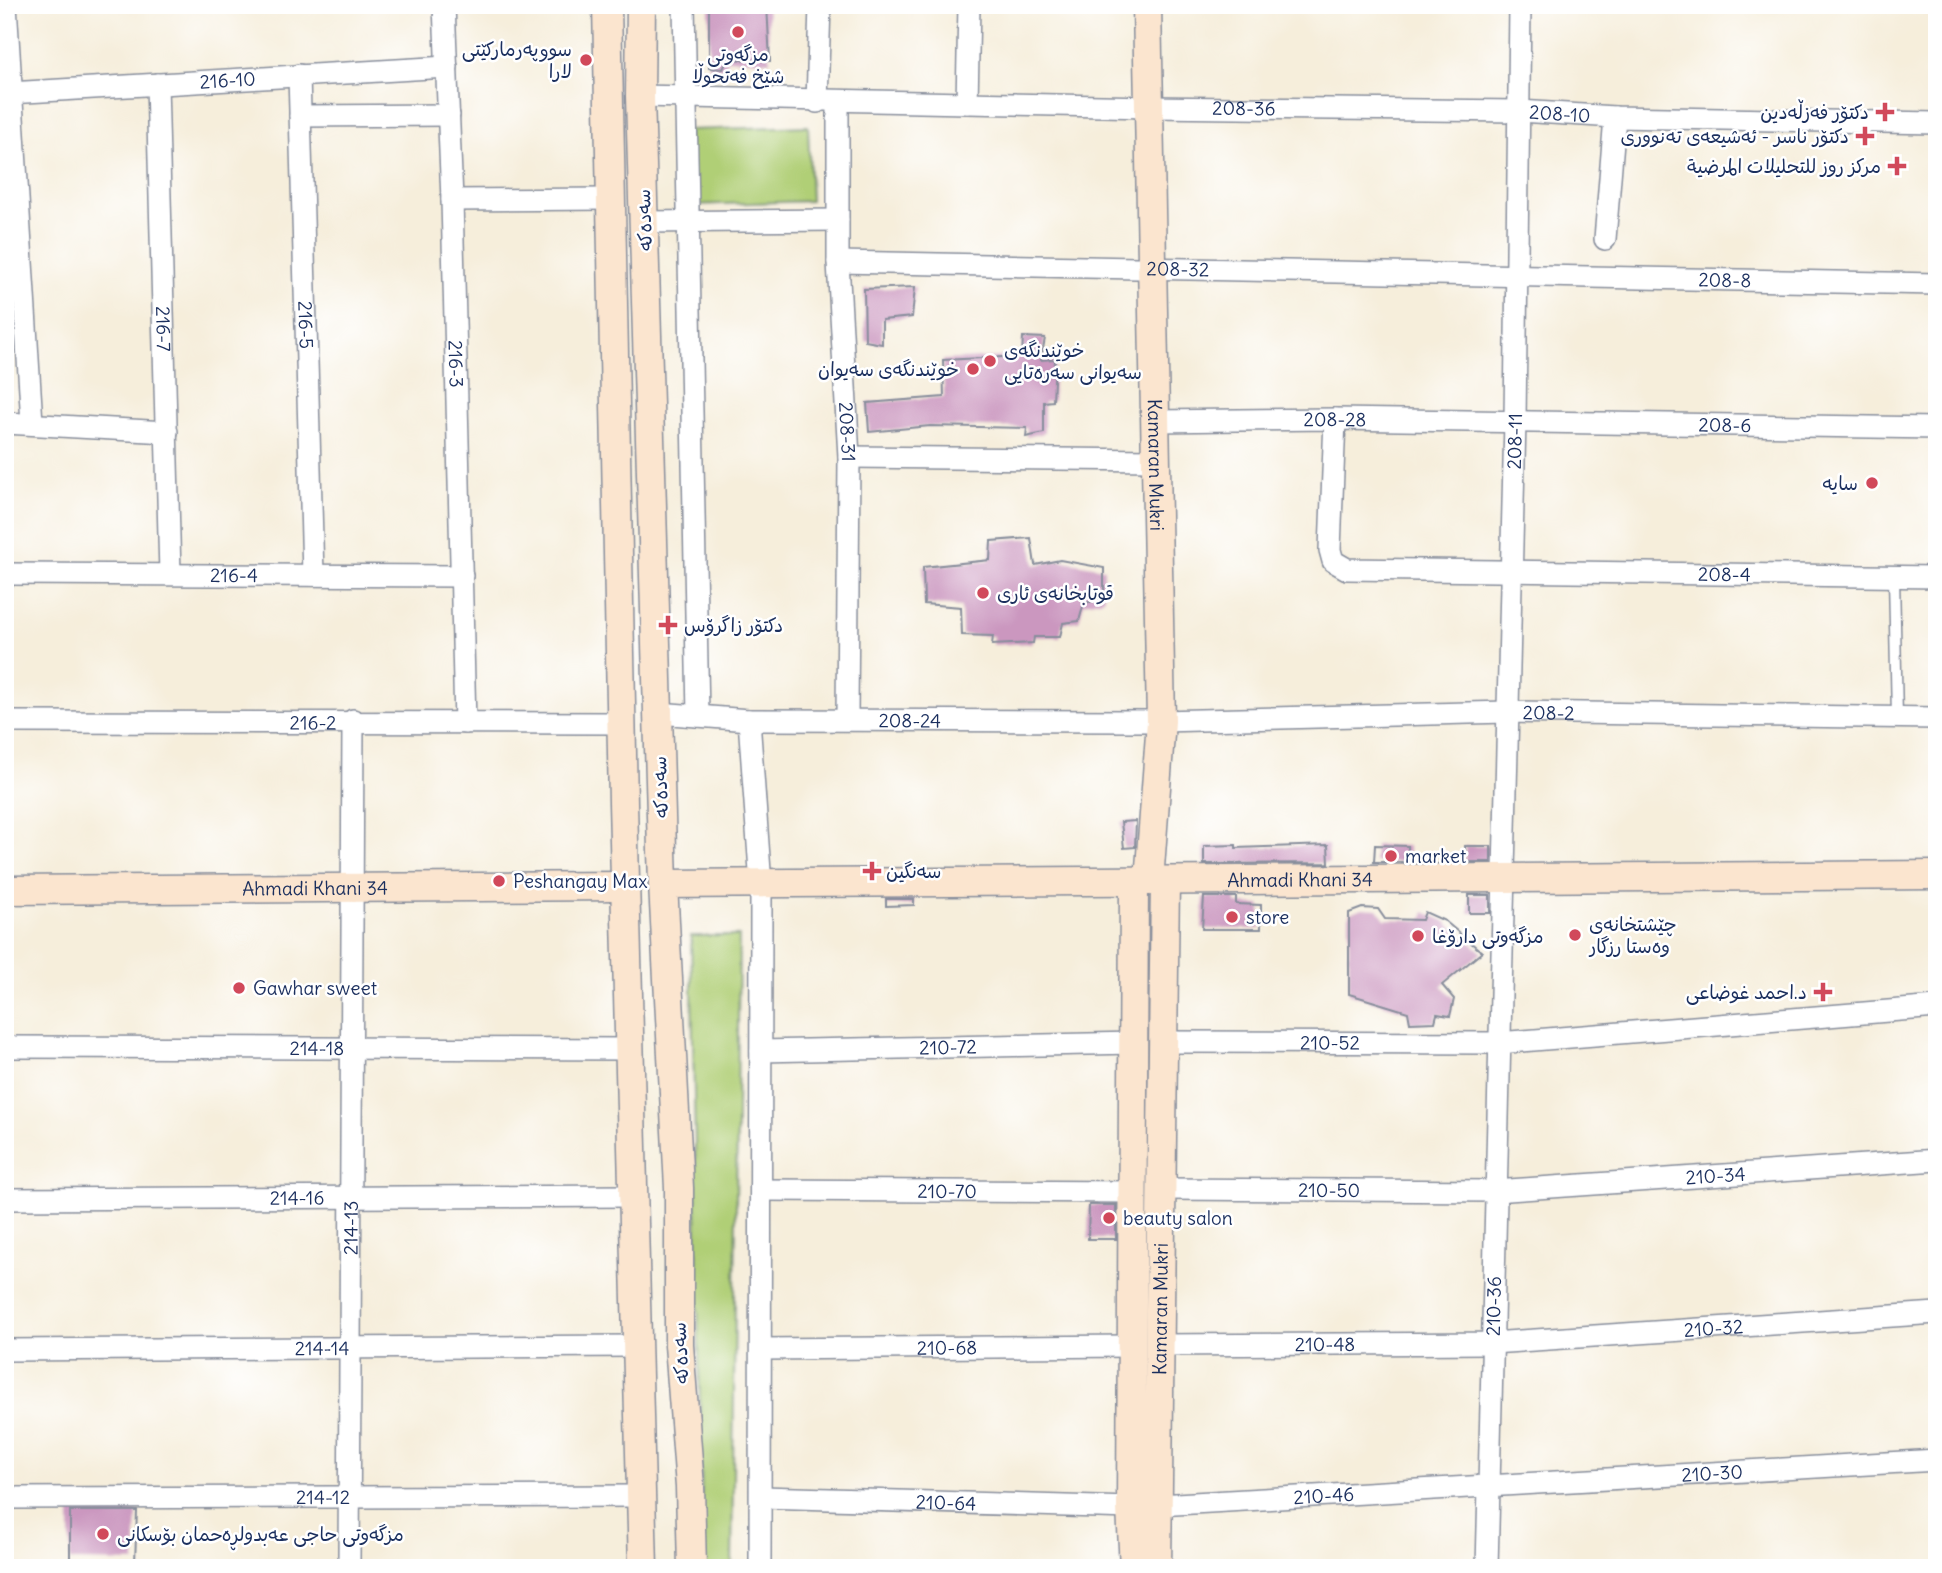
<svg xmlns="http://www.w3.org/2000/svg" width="1942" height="1573" font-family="Delius,'Playpen Sans Arabic',sans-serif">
<rect width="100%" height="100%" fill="#fff"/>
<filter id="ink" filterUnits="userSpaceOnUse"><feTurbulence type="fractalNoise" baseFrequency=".0143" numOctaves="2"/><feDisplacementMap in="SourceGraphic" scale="14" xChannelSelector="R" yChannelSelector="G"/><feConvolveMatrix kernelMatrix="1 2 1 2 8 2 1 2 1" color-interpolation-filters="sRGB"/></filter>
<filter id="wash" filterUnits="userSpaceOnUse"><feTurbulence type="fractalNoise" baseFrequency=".00686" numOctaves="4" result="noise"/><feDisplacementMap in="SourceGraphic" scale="28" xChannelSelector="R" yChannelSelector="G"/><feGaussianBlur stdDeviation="1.57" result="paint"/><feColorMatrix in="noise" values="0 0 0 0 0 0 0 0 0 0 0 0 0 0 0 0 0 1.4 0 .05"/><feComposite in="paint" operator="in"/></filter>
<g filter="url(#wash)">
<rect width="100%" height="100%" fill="#f6eedb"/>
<!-- green -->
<g fill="#b0cf76" stroke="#667f6a" stroke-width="2">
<polygon points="808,126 811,201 691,205 688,130"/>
<polygon points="691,936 739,936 732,1568 703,1568"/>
</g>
<g id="blocks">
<!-- building -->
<g fill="#cb97bf">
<polygon points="709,5 767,5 770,61 728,59 723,69 709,68"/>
<polygon points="915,287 912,317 882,320 882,344 865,341 864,289"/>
<polygon points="1023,337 1045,338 1041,360 1055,359 1053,401 1044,402 1044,433 1026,437 1027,428 930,426 869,432 867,403 944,397 943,360 1022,356"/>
<polygon points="1031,538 1035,565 1060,560 1104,568 1104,599 1084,603 1079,621 1063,623 1060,637 1034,637 1033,643 992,645 993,636 962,635 961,607 924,604 923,567 990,560 991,541"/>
<polygon points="1136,821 1135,847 1124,848 1121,822"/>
<polygon points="1236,845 1236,848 1328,845 1329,863 1204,864 1204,846"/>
<polygon points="1375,845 1408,846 1408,862 1374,862"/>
<rect x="1465" y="846" width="26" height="16"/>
<rect x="1469" y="895" width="21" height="18"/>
<polygon points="1204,897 1236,897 1236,904 1261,905 1261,929 1202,929"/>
<polygon points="886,899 914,899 914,905 886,906"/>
<polygon points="1362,908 1378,909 1385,919 1422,920 1425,912 1445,921 1482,952 1442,985 1454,999 1450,1016 1437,1014 1435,1022 1410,1023 1408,1012 1349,994 1349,913"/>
<polygon points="1089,1205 1116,1205 1116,1239 1088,1239"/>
<polygon points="70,1511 137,1511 135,1562 70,1561"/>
</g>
</g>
</g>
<g filter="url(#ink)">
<use href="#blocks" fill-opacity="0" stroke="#888e9c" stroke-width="2"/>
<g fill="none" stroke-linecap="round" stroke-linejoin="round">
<!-- lane casing -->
<g stroke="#888e9c" stroke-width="13">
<polyline id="lane" points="1894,577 1897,718"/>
</g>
<!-- street casing -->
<g stroke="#888e9c" stroke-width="24">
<g id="street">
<polyline points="6,5 32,423"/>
<path id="s1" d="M444,5L452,200L465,723"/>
<polyline points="684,5 698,716"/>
<path id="s2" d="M299,75L313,575"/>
<path id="s3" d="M157,84L170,574"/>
<path id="s4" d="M9,93L447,67"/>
<path id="s5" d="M640,96L1149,107L1519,111L1615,117L1937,123"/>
<path id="s6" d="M838,101V262L849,457L847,719"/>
<polyline points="817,102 820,5"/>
<polyline points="967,103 969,5"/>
<polyline points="300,116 449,115"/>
<polyline points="452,200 612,199"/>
<polyline points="644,222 838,220"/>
<polyline points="1605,239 1615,117"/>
<path id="s7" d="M838,262L1937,284"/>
<path id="s8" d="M1335,419L1330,550L1333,561L1347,569L1937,577"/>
<path id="s9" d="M1155,421L1335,419L1937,428"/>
<polyline points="5,423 167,432"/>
<polyline points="849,457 1155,460"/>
<path id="s10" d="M5,574L462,576"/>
<path id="s11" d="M658,713L749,720L1161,721L1507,712L1937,718"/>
<polyline points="749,720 761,885 760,1568"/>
<path id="s12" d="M5,722L621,723"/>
<path id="s13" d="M1164,1042L1498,1043L1937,1007"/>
<path id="s14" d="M5,1047L629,1049"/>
<path id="s15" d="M761,1051L1134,1043"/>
<path id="s16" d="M1163,1189L1494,1191L1937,1160"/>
<path id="s17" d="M761,1190L1133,1192"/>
<path id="s18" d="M5,1199L633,1196"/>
<path id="s19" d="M1161,1345L1491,1343L1937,1313"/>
<path id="s20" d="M761,1349L1133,1346"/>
<path id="s21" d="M5,1350L637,1346"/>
<path id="s22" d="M762,1497L1131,1508"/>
<path id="s23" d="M5,1498L641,1496"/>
<path id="s24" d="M1158,1505L1937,1460"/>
<path id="s25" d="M349,1568L353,720"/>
<path id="s26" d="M1487,1568L1515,421L1520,5"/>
</g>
</g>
<!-- secondary casing -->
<g stroke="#888e9c" stroke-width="31">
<g id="secondary">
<polyline points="607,5 623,803 643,1568"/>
<polyline points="641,5 640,96 663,884 679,1188 679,1345 690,1487 692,1568"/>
<path id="s27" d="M1147,5L1161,721L1149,881"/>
<polyline points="1134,882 1131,1508 1134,1568"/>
<path id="s28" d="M663,884L1937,875"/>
<path id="s29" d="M5,890L625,886"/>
<path id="s30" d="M1157,1568L1165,881"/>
</g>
</g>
<!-- lane -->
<use href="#lane" stroke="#fff" stroke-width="10"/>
<!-- street -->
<use href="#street" stroke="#fff" stroke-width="21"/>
<!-- secondary -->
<use href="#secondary" stroke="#fbe5cf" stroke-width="28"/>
</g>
</g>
<!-- markers -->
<g fill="#d1495b" stroke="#fff" stroke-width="2.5">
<circle cx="738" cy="32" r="7"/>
<circle cx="586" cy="60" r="7"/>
<path d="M1881.5 101.5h7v7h7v7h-7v7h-7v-7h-7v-7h7z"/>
<path d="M1861.5 125.5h7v7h7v7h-7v7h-7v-7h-7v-7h7z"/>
<path d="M1893.5 155.5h7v7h7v7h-7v7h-7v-7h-7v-7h7z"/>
<circle cx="990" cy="361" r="7"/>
<circle cx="973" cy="369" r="7"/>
<circle cx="1872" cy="483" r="7"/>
<circle cx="983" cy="593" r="7"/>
<path d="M664.5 614.5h7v7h7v7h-7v7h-7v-7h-7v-7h7z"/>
<circle cx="1391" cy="856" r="7"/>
<path d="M868.5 860.5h7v7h7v7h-7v7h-7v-7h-7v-7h7z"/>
<circle cx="499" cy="881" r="7"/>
<circle cx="1232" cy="917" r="7"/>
<circle cx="1575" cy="935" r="7"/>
<circle cx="1418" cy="936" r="7"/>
<circle cx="239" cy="988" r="7"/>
<path d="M1819.5 981.5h7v7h7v7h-7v7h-7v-7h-7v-7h7z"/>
<circle cx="1109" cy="1218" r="7"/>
<circle cx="103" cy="1534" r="7"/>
</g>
<g text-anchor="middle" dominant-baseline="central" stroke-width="5" stroke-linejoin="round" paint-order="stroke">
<!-- poi labels -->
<g font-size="19" fill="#1b2f5e" stroke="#fff" text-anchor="start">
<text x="572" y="49" text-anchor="end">سووپەرمارکێتی<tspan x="572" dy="22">لارا</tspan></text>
<text x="738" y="54" text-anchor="middle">مزگەوتی<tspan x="738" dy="22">شێخ فەتحوڵا</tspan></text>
<text x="1869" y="112" text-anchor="end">دکتۆر فەزڵەدین</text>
<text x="1849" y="136" text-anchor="end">دکتۆر ناسر - ئەشیعەی تەنووری</text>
<text x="1881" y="166" text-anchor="end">مركز روز للتحليلات المرضية</text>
<text x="1004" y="350">خوێندنگەی<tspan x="1004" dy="22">سەیوانی سەرەتایی</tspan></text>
<text x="959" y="369" text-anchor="end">خوێندنگەی سەیوان</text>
<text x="1858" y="483" text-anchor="end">سایە</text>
<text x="997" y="593">قوتابخانەی ئاری</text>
<text x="684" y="625">دکتۆر زاگرۆس</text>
<text x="1405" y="856">market</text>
<text x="886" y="871">سەنگین</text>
<text x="513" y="881">Peshangay Max</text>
<text x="1246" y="917">store</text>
<text x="1589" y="924">چێشتخانەی<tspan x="1589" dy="22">وەستا رزگار</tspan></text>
<text x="1432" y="936">مزگەوتی دارۆغا</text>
<text x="253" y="988">Gawhar sweet</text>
<text x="1807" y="992" text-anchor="end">د.احمد غوضاعی</text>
<text x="1123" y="1218">beauty salon</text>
<text x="117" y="1534">مزگەوتی حاجی عەبدولڕەحمان بۆسکانی</text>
</g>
<!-- street labels -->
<g font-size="19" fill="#1b2f5e" stroke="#fff">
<text stroke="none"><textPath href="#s4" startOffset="219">216-10</textPath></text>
<text stroke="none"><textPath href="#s5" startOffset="604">208-36</textPath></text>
<text stroke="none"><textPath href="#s5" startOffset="920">208-10</textPath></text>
<text transform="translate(644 220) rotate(-92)">سەدەکە</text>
<text stroke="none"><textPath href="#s7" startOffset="340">208-32</textPath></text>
<text stroke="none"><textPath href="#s7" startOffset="887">208-8</textPath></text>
<text stroke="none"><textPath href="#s2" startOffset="250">216-5</textPath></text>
<text stroke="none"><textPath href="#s3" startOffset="245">216-7</textPath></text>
<text stroke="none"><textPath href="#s1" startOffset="359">216-3</textPath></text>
<text stroke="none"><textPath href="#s9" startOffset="180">208-28</textPath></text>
<text stroke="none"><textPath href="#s9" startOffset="570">208-6</textPath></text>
<text stroke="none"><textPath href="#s6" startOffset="331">208-31</textPath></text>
<text stroke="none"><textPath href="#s26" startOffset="1127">208-11</textPath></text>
<text stroke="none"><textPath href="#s27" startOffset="460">Kamaran Mukri</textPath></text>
<text stroke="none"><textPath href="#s10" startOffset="229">216-4</textPath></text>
<text stroke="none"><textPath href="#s8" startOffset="536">208-4</textPath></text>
<text stroke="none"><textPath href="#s11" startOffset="891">208-2</textPath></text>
<text stroke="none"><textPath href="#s12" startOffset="308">216-2</textPath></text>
<text stroke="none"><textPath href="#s11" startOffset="252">208-24</textPath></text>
<text transform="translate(660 787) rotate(-92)">سەدەکە</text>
<text stroke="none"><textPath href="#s28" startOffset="637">Ahmadi Khani 34</textPath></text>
<text stroke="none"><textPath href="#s29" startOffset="310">Ahmadi Khani 34</textPath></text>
<text stroke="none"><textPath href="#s13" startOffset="166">210-52</textPath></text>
<text stroke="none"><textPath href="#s14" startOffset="312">214-18</textPath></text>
<text stroke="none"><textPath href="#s15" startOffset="187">210-72</textPath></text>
<text stroke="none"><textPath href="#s16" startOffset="553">210-34</textPath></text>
<text stroke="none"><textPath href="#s16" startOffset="166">210-50</textPath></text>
<text stroke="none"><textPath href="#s17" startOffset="186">210-70</textPath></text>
<text stroke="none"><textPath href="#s18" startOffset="292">214-16</textPath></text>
<text stroke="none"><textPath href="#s25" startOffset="340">214-13</textPath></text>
<text stroke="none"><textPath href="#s26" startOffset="262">210-36</textPath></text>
<text stroke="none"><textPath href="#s30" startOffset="259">Kamaran Mukri</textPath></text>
<text stroke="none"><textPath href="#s19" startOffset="553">210-32</textPath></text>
<text stroke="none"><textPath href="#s19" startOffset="164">210-48</textPath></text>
<text stroke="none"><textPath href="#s20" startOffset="186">210-68</textPath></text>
<text stroke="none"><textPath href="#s21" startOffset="317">214-14</textPath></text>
<text transform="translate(680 1353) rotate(-93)">سەدەکە</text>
<text stroke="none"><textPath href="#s24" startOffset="555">210-30</textPath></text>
<text stroke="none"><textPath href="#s24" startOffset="166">210-46</textPath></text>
<text stroke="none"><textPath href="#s23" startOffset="318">214-12</textPath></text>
<text stroke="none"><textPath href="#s22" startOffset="184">210-64</textPath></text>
</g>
</g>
<!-- margin -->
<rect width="1942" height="1573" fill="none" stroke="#fff" stroke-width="28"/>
</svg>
